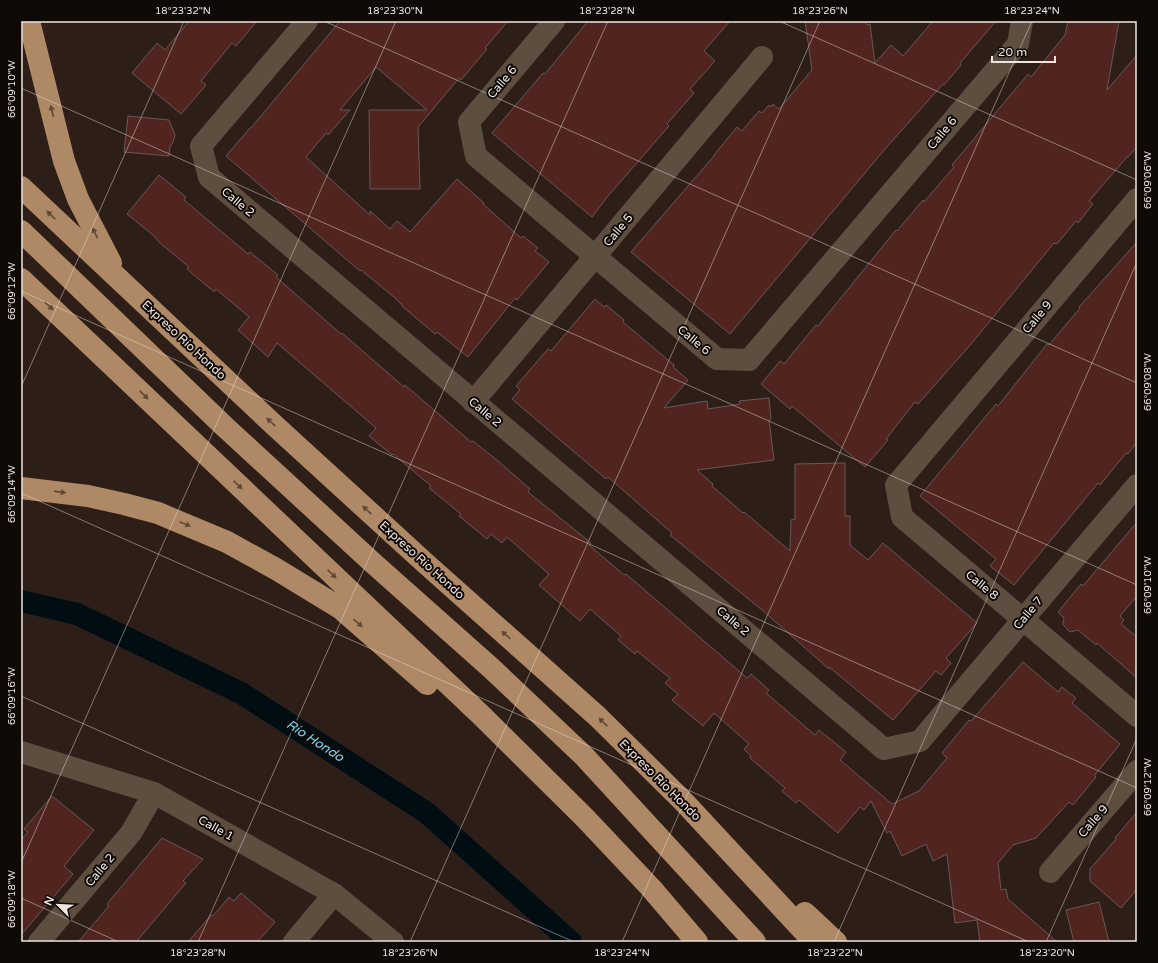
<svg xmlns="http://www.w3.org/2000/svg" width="1158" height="963" font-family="'Varela Round',sans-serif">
<rect width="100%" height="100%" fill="#2d1f17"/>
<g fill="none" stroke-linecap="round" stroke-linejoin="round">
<!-- canal -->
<polyline stroke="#000e14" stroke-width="22" points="21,601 77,614 241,693 427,813 571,942"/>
</g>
<!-- building -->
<g fill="#51241f" stroke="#6a5754">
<polygon points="189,21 257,21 236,46 232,43 201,81 206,85 181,114 132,73 157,43 165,50"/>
<polygon points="340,21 508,21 485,48 487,49 461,80 459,78 418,127 420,189 370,189 369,110 427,110 376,67 340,110 350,110 328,135 326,133 306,157 370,215 370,211 390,229 397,221 410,232 457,179 484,203 483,204 521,238 523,236 538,248 535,251 549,262 517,300 515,298 468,357 437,332 435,334 402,306 402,305 394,297 361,270 360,271 226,156 250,128 251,128"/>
<polygon points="588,21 730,21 704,51 715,61 690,89 694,93 667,124 669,126 608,196 592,217 492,133 543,73 545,74"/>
<polygon points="805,21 866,21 867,25 870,24 875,63 891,45 903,56 933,21 996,21 960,63 961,65 944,85 943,84 885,149 730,334 631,252 714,156 714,155 737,127 742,131 759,111 762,113 769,105 771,107 773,104 779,109 812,70"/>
<polygon points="1068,21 1119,21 1107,90 1137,55 1137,147 1128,157 1127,157 1089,201 1093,204 1078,223 1076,221 1057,244 1054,243 972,343 918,404 915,402 886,439 888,440 865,467 792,406 790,409 761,384 780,361 784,364 816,325 818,326 896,230 897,231 923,200 924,202 954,167 952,165 1028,74 1031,77 1065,35"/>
<polygon points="128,116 169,120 175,135 173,142 170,147 169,156 124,152"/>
<polygon points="159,175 186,197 184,200 248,254 250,252 278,275 276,277 341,334 342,333 404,387 405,385 471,442 473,441 498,461 530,489 528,492 591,543 589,545 624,575 626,574 747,678 751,674 769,690 766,693 815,735 819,730 846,752 840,760 892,804 919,791 947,758 942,753 969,720 971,721 1023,662 1058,692 1062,687 1076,698 1072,703 1120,744 1094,776 1096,777 1073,805 1069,802 1036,838 1013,845 998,863 1001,890 1006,889 1008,899 1057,942 980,942 977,920 955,923 947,854 933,861 926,844 902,856 890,831 887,833 871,801 864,810 860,807 838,833 799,800 796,803 782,791 785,788 750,758 751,756 744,749 749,744 714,713 703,726 672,700 678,694 665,683 670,678 637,651 635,654 618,640 621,636 590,609 580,621 539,585 549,574 507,537 502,543 491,534 487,539 459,516 461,514 429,488 431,486 393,454 392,455 369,436 376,428 277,343 268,357 238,330 249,317 216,289 214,292 187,269 189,267 160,243 153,235 127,214"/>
<polygon points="1137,242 1137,442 1128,454 1126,453 1100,485 1098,483 1014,585 990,566 996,559 920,496 996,404 998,406 1047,344 1049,345 1080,308 1079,307"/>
<polygon points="595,299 604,307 606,305 624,320 623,322 674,365 673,367 688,380 664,408 707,401 708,409 740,404 739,401 769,398 771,419 769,420 774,460 697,470 713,484 712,486 743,513 744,512 790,551 791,520 795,519 795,464 845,463 845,516 850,516 850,545 868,560 883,543 977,623 946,658 951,663 941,675 936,671 893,720 829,667 829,669 762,610 670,535 672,533 608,477 606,479 512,399 520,390 516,386 548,349 551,351"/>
<polygon points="1137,522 1137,596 1120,616 1124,620 1121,624 1137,637 1137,678 1097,643 1096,645 1078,630 1070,632 1066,628 1063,624 1064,618 1058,612 1081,584 1083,586"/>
<polygon points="52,796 94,830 64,866 73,874 21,935 21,840 28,832 24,829"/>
<polygon points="1137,812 1137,889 1121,908 1090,881 1090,869 1116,839 1115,838"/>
<polygon points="162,838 203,859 183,881 186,883 136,942 78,942 109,906 107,904"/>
<polygon points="241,893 275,922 257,942 188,942 211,915 213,916 229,897 234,901"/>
<polygon points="1099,902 1109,942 1074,942 1066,910"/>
</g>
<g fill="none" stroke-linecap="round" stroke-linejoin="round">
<!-- minor -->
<g stroke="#5e4e40" stroke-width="22">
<polyline points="307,21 201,146 209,177 884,749 920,741 1137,485"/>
<polyline points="554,21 469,122 476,156 717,359 749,360 1018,44 1022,21"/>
<polyline points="1137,199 896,485 902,517 1137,716"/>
<polyline points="473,402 762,57"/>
<polyline points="21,752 154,793 334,894 393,942"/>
<polyline points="1050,872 1137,771"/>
<polyline points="39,942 131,833 154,793"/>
<polyline points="294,942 334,894"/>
</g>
<!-- highway -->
<g stroke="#af8865" stroke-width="22">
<polyline points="29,21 64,161 78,199 111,263"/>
<polyline points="21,187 273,424 424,562 598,717 684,802 814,942"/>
<polyline points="21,231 225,427 373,563 491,668 584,756 755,942"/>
<polyline points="21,279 482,716 585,818 651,888 697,942"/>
<polyline points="21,488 88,496 124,504 158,513 227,542 276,569 340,608 427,684"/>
<polyline points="805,913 836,942"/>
</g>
</g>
<!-- one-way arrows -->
<defs><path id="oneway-solid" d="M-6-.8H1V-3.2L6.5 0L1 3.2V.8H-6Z"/></defs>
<g fill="#604936">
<use href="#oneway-solid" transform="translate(52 111) rotate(-104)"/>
<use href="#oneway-solid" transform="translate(51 215) rotate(-137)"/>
<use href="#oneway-solid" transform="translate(95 233) rotate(-116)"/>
<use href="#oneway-solid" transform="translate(49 306) rotate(43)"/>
<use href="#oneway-solid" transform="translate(144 395) rotate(44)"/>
<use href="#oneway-solid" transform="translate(271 422) rotate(-137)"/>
<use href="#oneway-solid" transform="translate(238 485) rotate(44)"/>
<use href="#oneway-solid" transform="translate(60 492) rotate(8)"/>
<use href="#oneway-solid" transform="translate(367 510) rotate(-137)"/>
<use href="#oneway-solid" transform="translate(185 524) rotate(22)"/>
<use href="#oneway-solid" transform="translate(332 574) rotate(44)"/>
<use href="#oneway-solid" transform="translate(358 623) rotate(41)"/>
<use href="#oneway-solid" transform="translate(506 635) rotate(-138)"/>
<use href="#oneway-solid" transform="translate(603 722) rotate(-136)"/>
</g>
<!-- ticks -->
<path fill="none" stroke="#f0e6e1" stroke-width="1" stroke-opacity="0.45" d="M324,21L1137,383M779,21L1137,180M21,88L1137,585M21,291L1137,788M21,387L184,21M21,493L1029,942M21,696L574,942M21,863L396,21M21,898L119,942M198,942L608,21M410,942L820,21M622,942L1032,21M834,942L1137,262M1046,942L1137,738"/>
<g text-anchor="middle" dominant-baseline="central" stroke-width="4" stroke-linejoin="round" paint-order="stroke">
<!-- street labels -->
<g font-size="12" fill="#f0e6e1" stroke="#100a07">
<text transform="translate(502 82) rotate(-50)">Calle 6</text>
<text transform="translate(942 133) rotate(-50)">Calle 6</text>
<text transform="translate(238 202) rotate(40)">Calle 2</text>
<text transform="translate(618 230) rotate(-50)">Calle 5</text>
<text transform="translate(1037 317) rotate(-50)">Calle 9</text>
<text transform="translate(184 340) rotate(43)">Expreso Río Hondo</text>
<text transform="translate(694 340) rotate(40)">Calle 6</text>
<text transform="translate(485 412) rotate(40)">Calle 2</text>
<text transform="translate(422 560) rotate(42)">Expreso Río Hondo</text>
<text transform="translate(982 585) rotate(40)">Calle 8</text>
<text transform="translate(1028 613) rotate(-50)">Calle 7</text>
<text transform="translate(733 621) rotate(40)">Calle 2</text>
<text transform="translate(660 780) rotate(45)">Expreso Río Hondo</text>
<text transform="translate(1093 821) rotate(-49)">Calle 9</text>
<text transform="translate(216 828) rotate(29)">Calle 1</text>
<text transform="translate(100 870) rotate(-50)">Calle 2</text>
</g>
<!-- water labels -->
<g font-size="13" font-style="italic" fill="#79d7f5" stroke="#100a07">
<text transform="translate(315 741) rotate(33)">Río Hondo</text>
</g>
</g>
<!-- border -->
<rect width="1158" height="963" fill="none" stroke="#100a07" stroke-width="44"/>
<!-- north arrow -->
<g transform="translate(58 905) rotate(294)" stroke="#100a07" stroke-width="3" paint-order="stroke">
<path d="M0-3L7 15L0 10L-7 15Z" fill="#f0e6e1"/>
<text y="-6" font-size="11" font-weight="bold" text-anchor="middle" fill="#f0e6e1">N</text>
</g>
<!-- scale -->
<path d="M992 56v6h63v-6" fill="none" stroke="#f0e6e1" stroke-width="2"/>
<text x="998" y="56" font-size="12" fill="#f0e6e1" stroke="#100a07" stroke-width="3" paint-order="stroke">20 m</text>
<rect x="22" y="22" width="1114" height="919" fill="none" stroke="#f0e6e1" stroke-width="1.5"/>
<g font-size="10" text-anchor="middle" fill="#f0e6e1">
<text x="183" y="14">18°23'32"N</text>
<text x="395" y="14">18°23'30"N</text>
<text x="607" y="14">18°23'28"N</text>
<text x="820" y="14">18°23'26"N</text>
<text x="1032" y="14">18°23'24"N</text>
<text transform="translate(11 89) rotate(-90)" y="4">66°09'10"W</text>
<text transform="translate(1147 180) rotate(-90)" y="4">66°09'06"W</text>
<text transform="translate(11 291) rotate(-90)" y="4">66°09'12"W</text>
<text transform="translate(1147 382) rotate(-90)" y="4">66°09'08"W</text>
<text transform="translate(11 494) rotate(-90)" y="4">66°09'14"W</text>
<text transform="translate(1147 585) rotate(-90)" y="4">66°09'10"W</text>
<text transform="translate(11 696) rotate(-90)" y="4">66°09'16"W</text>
<text transform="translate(1147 787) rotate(-90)" y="4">66°09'12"W</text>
<text transform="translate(11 899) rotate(-90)" y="4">66°09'18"W</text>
<text x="198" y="956">18°23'28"N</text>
<text x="410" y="956">18°23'26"N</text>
<text x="622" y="956">18°23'24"N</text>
<text x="835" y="956">18°23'22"N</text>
<text x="1047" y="956">18°23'20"N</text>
</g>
</svg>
